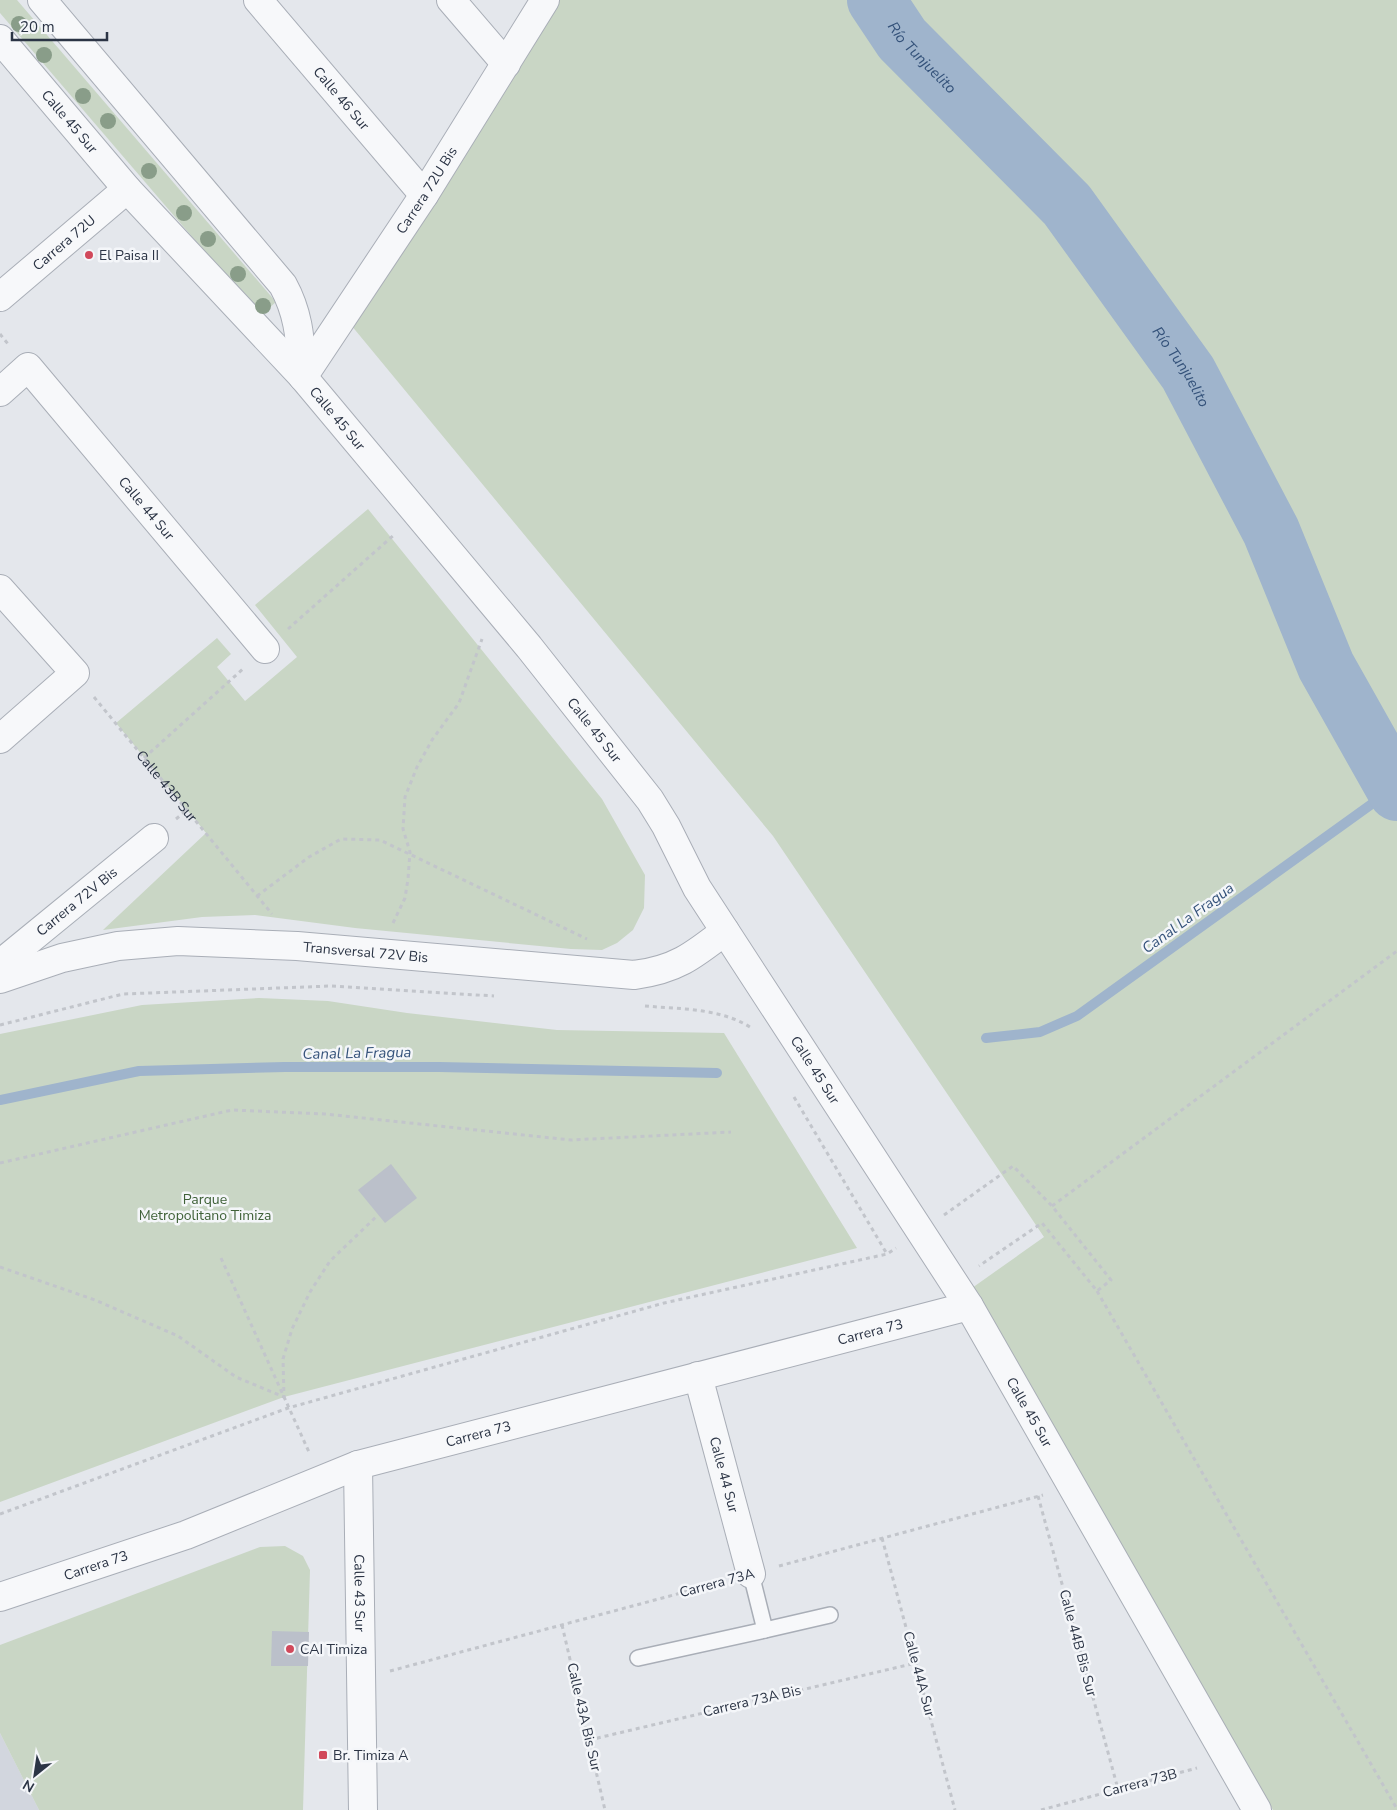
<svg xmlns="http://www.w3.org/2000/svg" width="1397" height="1810" font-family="'Nunito Sans',sans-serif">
<rect width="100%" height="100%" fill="#e4e7ec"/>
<!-- built -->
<polygon fill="#d2d6de" points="0,1733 39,1810 0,1810"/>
<!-- green -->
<g fill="#c9d6c5">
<polygon points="0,0 17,0 276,302 260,316 0,13"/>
<polygon points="556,0 1397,0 1397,1810 1273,1810 972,1288 1044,1237 773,836 351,325"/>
<polygon points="368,509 602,799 645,875 644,908 633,930 617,943 602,950 571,949 355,928 255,915 202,917 103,930 206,833 116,723 217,638 231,654 217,667 245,701 297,657 255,605"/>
<polygon points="259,998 328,1001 407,1013 557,1030 724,1033 857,1248 284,1397 0,1502 0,1034 142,1005"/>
<polygon points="285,1546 303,1556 310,1570 303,1810 39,1810 0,1733 0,1645 260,1547"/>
</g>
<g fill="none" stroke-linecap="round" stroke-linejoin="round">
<!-- stream -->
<g stroke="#9fb4cc" stroke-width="10">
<polyline points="986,1038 1040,1032 1077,1016 1394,788"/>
<polyline points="0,1100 139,1071 285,1067 439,1067 717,1073"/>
</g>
<!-- river -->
<path stroke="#9fb4cc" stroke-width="58" id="s1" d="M876,0L902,39L1067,205L1188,373L1271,531L1326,666L1397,792"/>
</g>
<!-- building -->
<g fill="#bbc0ca">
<polygon points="391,1164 417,1198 385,1223 358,1190"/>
<polygon points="272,1631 309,1632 308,1666 271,1666"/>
</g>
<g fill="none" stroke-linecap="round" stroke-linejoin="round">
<!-- service casing -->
<g stroke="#a9aeb7" stroke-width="18">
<g id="service">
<polyline points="765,1630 830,1615"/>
<polyline points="638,1658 765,1630 751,1574"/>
</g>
</g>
<!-- minor casing -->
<g stroke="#a9aeb7" stroke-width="30">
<g id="minor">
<path id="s3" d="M258,0L424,195"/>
<polyline points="451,0 506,64"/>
<path id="s4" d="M0,297L127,189"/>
<path id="s5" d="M303,377L424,195L545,0"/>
<path id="s6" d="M0,392L28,367L265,649"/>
<polyline points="0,589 75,673 0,739"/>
<path id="s7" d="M0,964L154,838"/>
<path id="s8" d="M0,979L62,958L118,946L178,941L297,946L634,975C675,970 693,956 725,931"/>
<path id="s9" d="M698,1376L751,1574"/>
<path id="s10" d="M358,1465L363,1810"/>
<path id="s11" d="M0,1597L186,1535L358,1465L969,1306"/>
</g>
</g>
<!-- tertiary casing -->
<g stroke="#a9aeb7" stroke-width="30">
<g id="tertiary">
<path d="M42,0L283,285C300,316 300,342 303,377"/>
<path id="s12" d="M0,39L127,189L303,377L529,647L650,800L666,826L697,888L969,1306L1257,1810"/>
</g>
</g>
<!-- path -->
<g stroke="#c2c5cb" stroke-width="3" stroke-dasharray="4 4" stroke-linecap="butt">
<polyline points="0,334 8,344"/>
<polyline points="288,629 395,534"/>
<path id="s2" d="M94,697L272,914"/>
<polyline points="144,758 244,668"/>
<polyline points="176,819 187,810"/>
<polyline points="257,896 309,857 341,839 380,840 587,939"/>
<polyline points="393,923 405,898 408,879 410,852 403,829 405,797 417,767 432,740 459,703 482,639"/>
<path d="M645,1006C680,1009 719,1008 750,1027"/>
<polyline points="0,1025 123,994 331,986 494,996"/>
<polyline points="794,1097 887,1254"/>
<polyline points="0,1163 232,1110 325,1114 571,1140 731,1132"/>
<polyline points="1052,1206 1397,951"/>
<polyline points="944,1215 1013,1166 1052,1206 1111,1280 1097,1291 1042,1223 979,1266"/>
<polyline points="221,1258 309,1452"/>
<polyline points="0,1267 95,1300 178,1336 236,1377 284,1397 283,1359 292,1329 310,1292 330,1261 378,1215"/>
<polyline points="1097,1291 1397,1809"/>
<polyline points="1038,1496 1118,1789"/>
<polyline points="0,1514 288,1408 664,1303 887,1254 896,1248"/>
<polyline points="882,1538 955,1810"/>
<polyline points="779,1566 1043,1495"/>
<polyline points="562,1625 605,1810"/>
<polyline points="390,1671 722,1582"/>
<polyline points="589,1740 916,1663"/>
<polyline points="1041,1810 1197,1768"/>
</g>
<!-- service -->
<use href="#service" stroke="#f7f8fa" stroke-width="15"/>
<!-- minor -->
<use href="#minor" stroke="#f7f8fa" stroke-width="28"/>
<!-- tertiary -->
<use href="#tertiary" stroke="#f7f8fa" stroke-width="28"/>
</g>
<!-- trees -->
<g fill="#899d89">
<circle cx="19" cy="24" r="8"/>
<circle cx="44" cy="55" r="8"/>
<circle cx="83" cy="96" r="8"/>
<circle cx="108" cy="121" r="8"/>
<circle cx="149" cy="171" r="8"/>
<circle cx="184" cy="213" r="8"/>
<circle cx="208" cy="239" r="8"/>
<circle cx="238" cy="274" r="8"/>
<circle cx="263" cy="306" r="8"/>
</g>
<!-- markers -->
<g fill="#d1495b" stroke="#f4f6f9" stroke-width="2">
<circle cx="89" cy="255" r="5"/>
<circle cx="290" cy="1649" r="5"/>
<rect x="318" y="1750" width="10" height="10" rx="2.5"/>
</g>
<g text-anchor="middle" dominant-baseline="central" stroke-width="5" stroke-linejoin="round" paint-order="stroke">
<!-- street labels -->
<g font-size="14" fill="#2b3445" stroke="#f4f6f9">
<text stroke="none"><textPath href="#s3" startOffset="129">Calle 46 Sur</textPath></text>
<text stroke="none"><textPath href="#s12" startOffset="108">Calle 45 Sur</textPath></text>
<text stroke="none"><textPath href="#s5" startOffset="224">Carrera 72U Bis</textPath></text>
<text stroke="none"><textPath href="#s4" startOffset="84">Carrera 72U</textPath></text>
<text stroke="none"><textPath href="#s12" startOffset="508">Calle 45 Sur</textPath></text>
<text stroke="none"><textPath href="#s6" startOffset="222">Calle 44 Sur</textPath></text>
<text stroke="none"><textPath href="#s12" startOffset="912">Calle 45 Sur</textPath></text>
<text stroke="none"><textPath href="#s2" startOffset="115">Calle 43B Sur</textPath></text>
<text stroke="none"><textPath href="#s7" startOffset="99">Carrera 72V Bis</textPath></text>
<text stroke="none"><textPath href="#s8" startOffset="371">Transversal 72V Bis</textPath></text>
<text stroke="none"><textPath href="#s12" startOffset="1318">Calle 45 Sur</textPath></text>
<text stroke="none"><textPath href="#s11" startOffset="911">Carrera 73</textPath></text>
<text stroke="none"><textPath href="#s12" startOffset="1722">Calle 45 Sur</textPath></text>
<text stroke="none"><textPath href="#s11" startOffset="506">Carrera 73</textPath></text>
<text stroke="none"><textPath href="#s9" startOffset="102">Calle 44 Sur</textPath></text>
<text stroke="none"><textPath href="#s11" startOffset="101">Carrera 73</textPath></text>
<text transform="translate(717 1583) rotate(-15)">Carrera 73A</text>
<text stroke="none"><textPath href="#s10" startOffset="128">Calle 43 Sur</textPath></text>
<text transform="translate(1078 1643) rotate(75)">Calle 44B Bis Sur</text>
<text transform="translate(919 1674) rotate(75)">Calle 44A Sur</text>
<text transform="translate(752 1701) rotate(-13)">Carrera 73A Bis</text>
<text transform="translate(584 1717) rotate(77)">Calle 43A Bis Sur</text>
<text transform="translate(1140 1783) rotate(-15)">Carrera 73B</text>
</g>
<!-- poi labels -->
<g font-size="14" fill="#2b3445" stroke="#f4f6f9" text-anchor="start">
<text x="99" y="255">El Paisa II</text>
<text x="300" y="1649">CAI Timiza</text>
<text x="333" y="1755">Br. Timiza A</text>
</g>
<!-- park labels -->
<g font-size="14" fill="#3f6138" stroke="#f4f6f9">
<text x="205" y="1199">Parque<tspan x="205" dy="16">Metropolitano Timiza</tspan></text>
</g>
<!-- water labels -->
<g font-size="15" font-style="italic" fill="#34527a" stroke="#f4f6f9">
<text stroke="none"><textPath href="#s1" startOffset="74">Río Tunjuelito</textPath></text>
<text stroke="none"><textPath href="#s1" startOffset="479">Río Tunjuelito</textPath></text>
<text transform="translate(1188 918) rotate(-36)">Canal La Fragua</text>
<text transform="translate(357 1053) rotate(-1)">Canal La Fragua</text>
</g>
</g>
<!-- north arrow -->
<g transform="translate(35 1775) rotate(210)" stroke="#f4f6f9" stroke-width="4" paint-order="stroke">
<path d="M0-4L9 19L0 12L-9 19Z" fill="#2b3445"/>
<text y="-8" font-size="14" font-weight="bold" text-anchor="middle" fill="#2b3445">N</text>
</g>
<!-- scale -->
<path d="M12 32v8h95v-8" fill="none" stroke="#2b3445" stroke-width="2.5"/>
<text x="20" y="32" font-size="15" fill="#2b3445" stroke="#f4f6f9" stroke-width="4" paint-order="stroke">20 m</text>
</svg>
